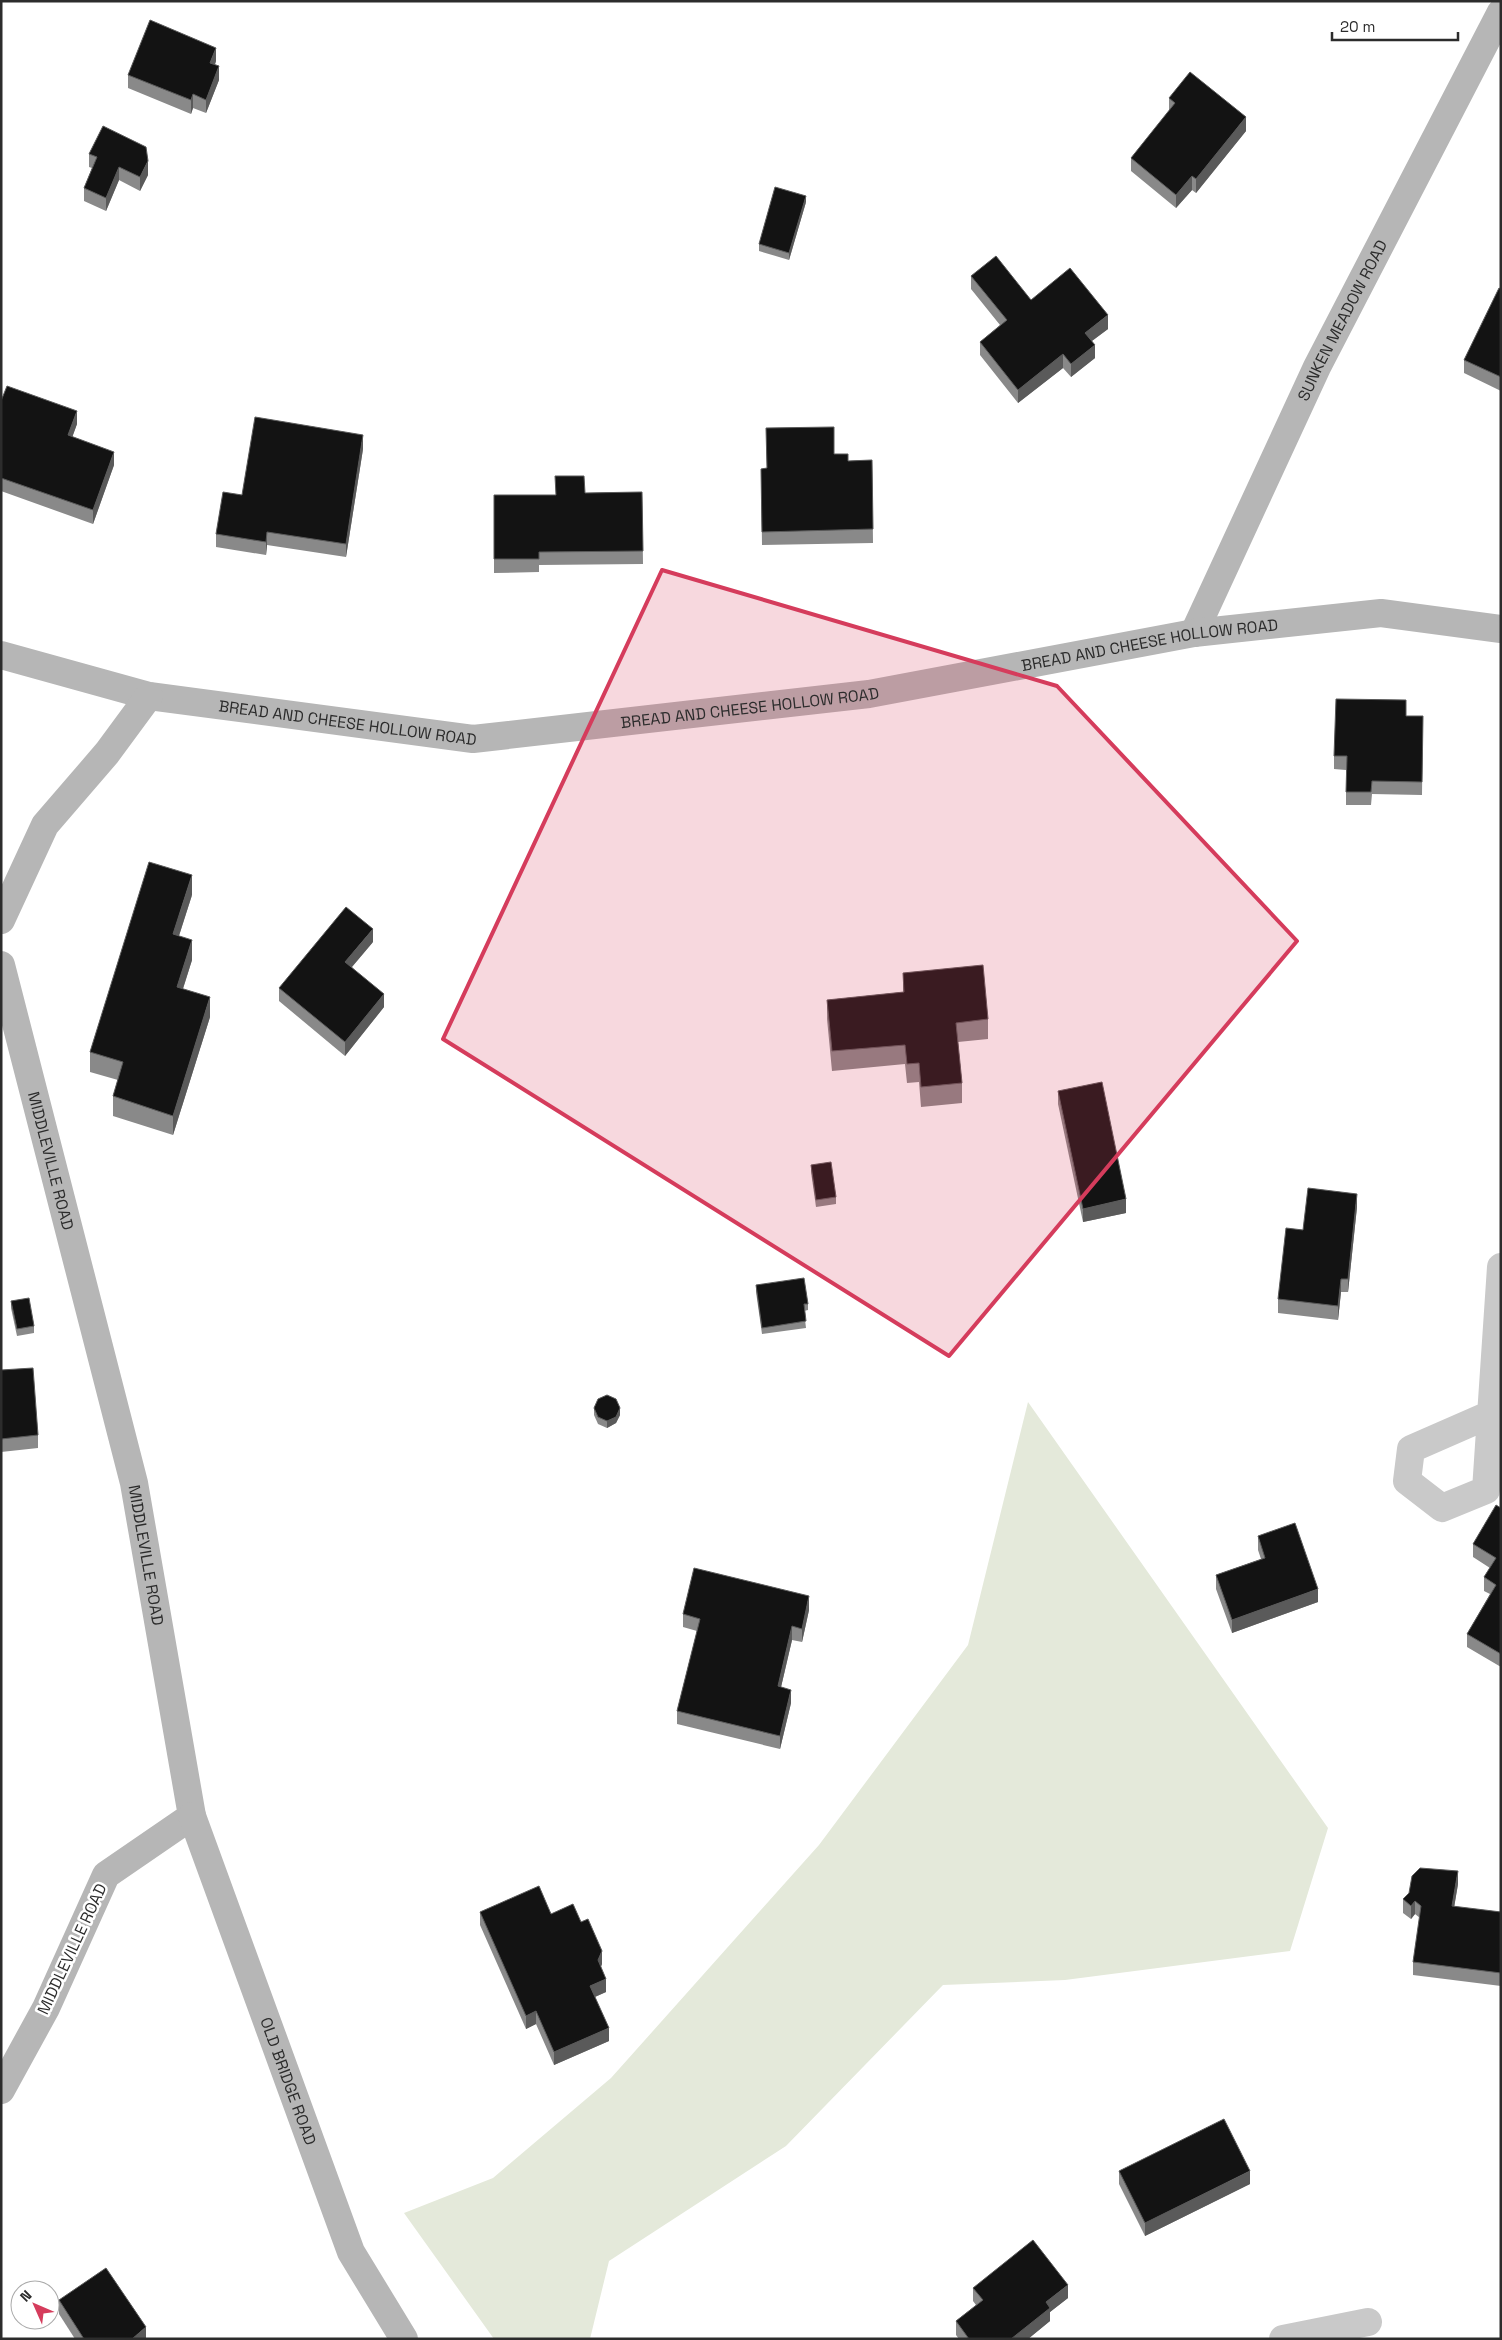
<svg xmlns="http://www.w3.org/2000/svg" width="1502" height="2340" font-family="'Space Grotesk',sans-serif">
<rect width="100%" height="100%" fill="#fff"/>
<!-- green -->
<polygon fill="#e4e9da" points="1028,1402 1328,1828 1290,1951 1065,1980 943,1985 786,2146 609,2261 590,2339 494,2339 404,2213 493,2178 611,2078 819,1845 968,1645"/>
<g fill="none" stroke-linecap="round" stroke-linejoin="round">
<!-- street -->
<g stroke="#c9c9c9" stroke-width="28">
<polyline points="1491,1414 1411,1449 1407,1481 1442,1508 1486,1490 1501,1267"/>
<polyline points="1283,2339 1368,2322"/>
</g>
<!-- secondary -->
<g stroke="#b6b6b6" stroke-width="28">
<path id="s1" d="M1194,633L1317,367L1501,12"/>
<path id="s2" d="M1,655L149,696L473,739L869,694L1194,633L1381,613L1501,629"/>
<polyline points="1,920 45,825 107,753 149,696"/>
<path id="s3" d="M1,965L134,1483L192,1816L106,1875L46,2008L1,2090"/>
<path id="s4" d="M192,1816L351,2252L404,2339"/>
</g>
</g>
<!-- wall -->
<g fill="#898989">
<polygon points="216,61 215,65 219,80 206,113 193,108 191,114 128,88 128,75"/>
<polygon points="1169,98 1246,131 1196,193 1192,190 1176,208 1131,171 1131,158 1169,111"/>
<polygon points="89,154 148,175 140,191 119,180 106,211 84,201 84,188 92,168 89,167"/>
<polygon points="806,202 789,260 759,251 759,244"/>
<polygon points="971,276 1108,329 1092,341 1095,358 1071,377 1063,368 1018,403 980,355 980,342 1000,325 971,289"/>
<polygon points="1501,289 1501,391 1464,373 1464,360"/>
<polygon points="1,401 77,424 72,437 114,465 93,524 1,491"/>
<polygon points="766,428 834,454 848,461 872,460 873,543 762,545 761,469 767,468"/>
<polygon points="363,449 346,557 267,545 266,555 216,547 216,534 242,495"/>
<polygon points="642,492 643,564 539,565 539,572 494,573 494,495 556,495 585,493"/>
<polygon points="1406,716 1423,716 1422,795 1372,794 1371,805 1346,805 1346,770 1334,769 1334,756"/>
<polygon points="192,895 179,936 192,960 183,989 210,1017 173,1135 113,1116 113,1096 118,1080 90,1072 90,1052"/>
<polygon points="373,942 352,967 384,1007 345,1056 279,1001 279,988"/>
<polygon points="903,973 988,1019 988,1039 958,1042 962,1083 962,1103 921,1107 919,1082 907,1083 905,1064 832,1071 827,1019 827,1000 903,992"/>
<polygon points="1058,1091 1126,1213 1083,1222 1058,1104"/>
<polygon points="811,1165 836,1197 836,1204 816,1207 811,1172"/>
<polygon points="1357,1207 1348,1292 1341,1292 1338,1320 1278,1313 1278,1299 1303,1230"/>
<polygon points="756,1285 808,1304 808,1310 804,1311 806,1328 762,1334 756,1292"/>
<polygon points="11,1301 34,1326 34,1333 17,1336 11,1308"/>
<polygon points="1,1370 38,1435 38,1448 1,1452"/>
<polygon points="594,1408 620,1415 616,1423 607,1428 598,1424 594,1415"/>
<polygon points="1501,1508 1501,1667 1467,1647 1467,1634 1490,1594 1484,1591 1484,1577 1490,1568 1473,1557 1473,1544"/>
<polygon points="1258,1536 1318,1602 1232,1633 1216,1589 1216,1575 1261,1559 1258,1550"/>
<polygon points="809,1610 802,1642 792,1640 781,1687 791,1703 780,1749 677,1724 677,1711 697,1631 683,1627 683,1614"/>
<polygon points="1458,1884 1454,1907 1501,1912 1501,1986 1413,1975 1413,1962 1420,1918 1415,1914 1411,1919 1403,1913 1403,1899"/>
<polygon points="480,1912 551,1914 581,1922 602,1964 601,1967 606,1992 595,1997 609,2041 554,2065 536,2024 526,2029 480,1925"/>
<polygon points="1119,2171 1250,2184 1145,2236 1119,2184"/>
<polygon points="973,2288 1068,2298 1050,2312 1050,2321 1028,2339 959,2339 956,2335 956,2321 976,2305 973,2301"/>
<polygon points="59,2300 146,2339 75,2339 59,2314"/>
</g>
<!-- shaded-wall -->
<g fill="#5a5a5a">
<polygon points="216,48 216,61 210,76 210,63"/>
<polygon points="219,66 219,80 206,113 206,100"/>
<polygon points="193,94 193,108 191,114 191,100"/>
<polygon points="1246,117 1246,131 1196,193 1196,179"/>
<polygon points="148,161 148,175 140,191 140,177"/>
<polygon points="119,167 119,180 106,211 106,198"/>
<polygon points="1192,176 1192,190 1176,208 1176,195"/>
<polygon points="806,196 806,202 789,260 789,253"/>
<polygon points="1108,315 1108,329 1085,346 1085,333"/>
<polygon points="1095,345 1095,358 1071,377 1071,364"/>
<polygon points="1063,354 1063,368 1018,403 1018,390"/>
<polygon points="77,411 77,424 68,449 68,435"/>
<polygon points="363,435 363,449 346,557 346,544"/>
<polygon points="114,452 114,465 93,524 93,510"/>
<polygon points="267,532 267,545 266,555 266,542"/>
<polygon points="192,875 192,895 173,954 173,934"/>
<polygon points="373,929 373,942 345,975 345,962"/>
<polygon points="192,940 192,960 177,1007 177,987"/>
<polygon points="384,994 384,1007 345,1056 345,1042"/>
<polygon points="210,997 210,1017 173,1135 173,1116"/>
<polygon points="1357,1194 1357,1207 1348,1292 1348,1279"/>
<polygon points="1126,1199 1126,1213 1083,1222 1083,1209"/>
<polygon points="1341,1279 1341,1292 1338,1320 1338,1306"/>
<polygon points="620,1408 620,1415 616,1423 607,1428 607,1421"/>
<polygon points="1318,1589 1318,1602 1232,1633 1232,1620"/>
<polygon points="809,1596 809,1610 802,1642 802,1629"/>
<polygon points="792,1626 792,1640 778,1700 778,1686"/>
<polygon points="791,1690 791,1703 780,1749 780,1736"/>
<polygon points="1458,1871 1458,1884 1452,1920 1452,1906"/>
<polygon points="1415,1901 1415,1914 1411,1919 1411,1906"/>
<polygon points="602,1951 602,1964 598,1973 598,1960"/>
<polygon points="606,1979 606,1992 590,1999 590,1986"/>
<polygon points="536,2011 536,2024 526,2029 526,2016"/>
<polygon points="609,2028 609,2041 554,2065 554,2052"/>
<polygon points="1250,2171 1250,2184 1145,2236 1145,2223"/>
<polygon points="1068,2285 1068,2298 1050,2312 1050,2321 1028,2339 1011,2339 1046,2302"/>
<polygon points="146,2327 146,2339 132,2339"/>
</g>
<!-- building -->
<g fill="#131313" stroke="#5a5a5a">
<polygon points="150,20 216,48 210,63 219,66 206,100 193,94 191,100 128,75"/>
<polygon points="1190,72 1246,117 1196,179 1192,176 1176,195 1131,158 1175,103 1169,98"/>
<polygon points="103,126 146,147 148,161 140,177 119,167 106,198 84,188 97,157 89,154"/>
<polygon points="775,187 806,196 789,253 759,244"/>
<polygon points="996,256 1031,300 1070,268 1108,315 1085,333 1095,345 1071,364 1063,354 1018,390 980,342 1007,320 971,276"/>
<polygon points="1499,288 1501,289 1501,377 1464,360"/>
<polygon points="7,386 77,411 68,435 114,452 93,510 1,478 1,401"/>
<polygon points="255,417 363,435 346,544 267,532 266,542 216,534 223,492 242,495"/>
<polygon points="834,427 834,454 848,454 848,461 872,460 873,529 762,532 761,469 767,468 766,428"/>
<polygon points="555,476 584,476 585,493 642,492 643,551 539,552 539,559 494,559 494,495 556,495"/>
<polygon points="1336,699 1406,700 1406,716 1423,716 1422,782 1372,781 1371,792 1346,792 1347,756 1334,756"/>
<polygon points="149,862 192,875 173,934 192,940 177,987 210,997 173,1116 113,1096 123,1062 90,1052"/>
<polygon points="346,907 373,929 345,962 384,994 345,1042 279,988"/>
<polygon points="983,965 988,1019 956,1023 962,1083 921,1087 919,1063 907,1064 905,1045 832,1051 827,1000 904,992 903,973"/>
<polygon points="1102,1082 1126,1199 1083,1209 1058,1091"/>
<polygon points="831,1162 836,1197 816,1200 811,1165"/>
<polygon points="1308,1188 1357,1194 1348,1279 1341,1279 1338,1306 1278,1299 1286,1228 1303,1230"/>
<polygon points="804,1278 808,1304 804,1304 806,1321 762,1328 756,1285"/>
<polygon points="29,1298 34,1326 17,1329 11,1301"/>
<polygon points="33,1368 38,1435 1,1439 1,1370"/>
<polygon points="607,1395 616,1399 620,1408 616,1417 607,1421 598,1417 594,1408 598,1399"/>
<polygon points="1496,1505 1501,1508 1501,1654 1467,1634 1496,1585 1484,1577 1496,1558 1473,1544"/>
<polygon points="1295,1523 1318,1589 1232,1620 1216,1575 1265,1558 1258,1536"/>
<polygon points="694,1568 809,1596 802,1629 792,1626 778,1686 791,1690 780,1736 677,1711 700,1619 683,1614"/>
<polygon points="1420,1868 1458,1871 1452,1906 1501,1912 1501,1973 1413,1962 1421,1906 1415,1901 1411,1906 1403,1899 1409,1893 1412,1876"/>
<polygon points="539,1886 551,1914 573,1904 581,1922 588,1919 602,1951 598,1960 606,1979 590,1986 609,2028 554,2052 536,2011 526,2016 480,1912"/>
<polygon points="1224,2119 1250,2171 1145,2223 1119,2171"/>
<polygon points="1033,2240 1068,2285 1046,2302 1050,2308 1011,2339 969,2339 956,2321 983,2300 973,2288"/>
<polygon points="106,2268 146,2327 132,2339 84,2339 59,2300"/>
</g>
<!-- marked area -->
<path fill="#d53c5c" fill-opacity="0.2" stroke="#d53c5c" stroke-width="4" stroke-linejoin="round" d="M662,570L1057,686L1297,941L949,1356L443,1039Z"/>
<g text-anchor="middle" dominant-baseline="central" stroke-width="5" stroke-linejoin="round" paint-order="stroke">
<!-- street labels -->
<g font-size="16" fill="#2c2c2c" stroke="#fff">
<text stroke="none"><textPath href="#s1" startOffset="346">SUNKEN MEADOW ROAD</textPath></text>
<text stroke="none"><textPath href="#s2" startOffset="1164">BREAD AND CHEESE HOLLOW ROAD</textPath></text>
<text stroke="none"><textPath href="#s2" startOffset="759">BREAD AND CHEESE HOLLOW ROAD</textPath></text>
<text stroke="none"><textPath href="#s2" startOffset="354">BREAD AND CHEESE HOLLOW ROAD</textPath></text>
<text stroke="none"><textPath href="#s3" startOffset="202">MIDDLEVILLE ROAD</textPath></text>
<text stroke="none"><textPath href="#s3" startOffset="608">MIDDLEVILLE ROAD</textPath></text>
<text transform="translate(72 1949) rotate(-65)">MIDDLEVILLE ROAD</text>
<text stroke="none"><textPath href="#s4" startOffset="282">OLD BRIDGE ROAD</textPath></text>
</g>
</g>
<!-- border -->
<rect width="1502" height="2340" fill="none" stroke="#2c2c2c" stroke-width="5"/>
<!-- north arrow -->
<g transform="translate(35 2305) rotate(315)"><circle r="24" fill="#ffffff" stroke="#ababab"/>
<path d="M0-4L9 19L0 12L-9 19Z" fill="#d53c5c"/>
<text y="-8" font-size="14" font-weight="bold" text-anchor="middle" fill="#2c2c2c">N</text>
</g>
<!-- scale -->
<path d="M1332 32v8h126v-8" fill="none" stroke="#2c2c2c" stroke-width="2.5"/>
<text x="1340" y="32" font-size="15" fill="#2c2c2c" stroke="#ffffff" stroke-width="4" paint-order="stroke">20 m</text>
</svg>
